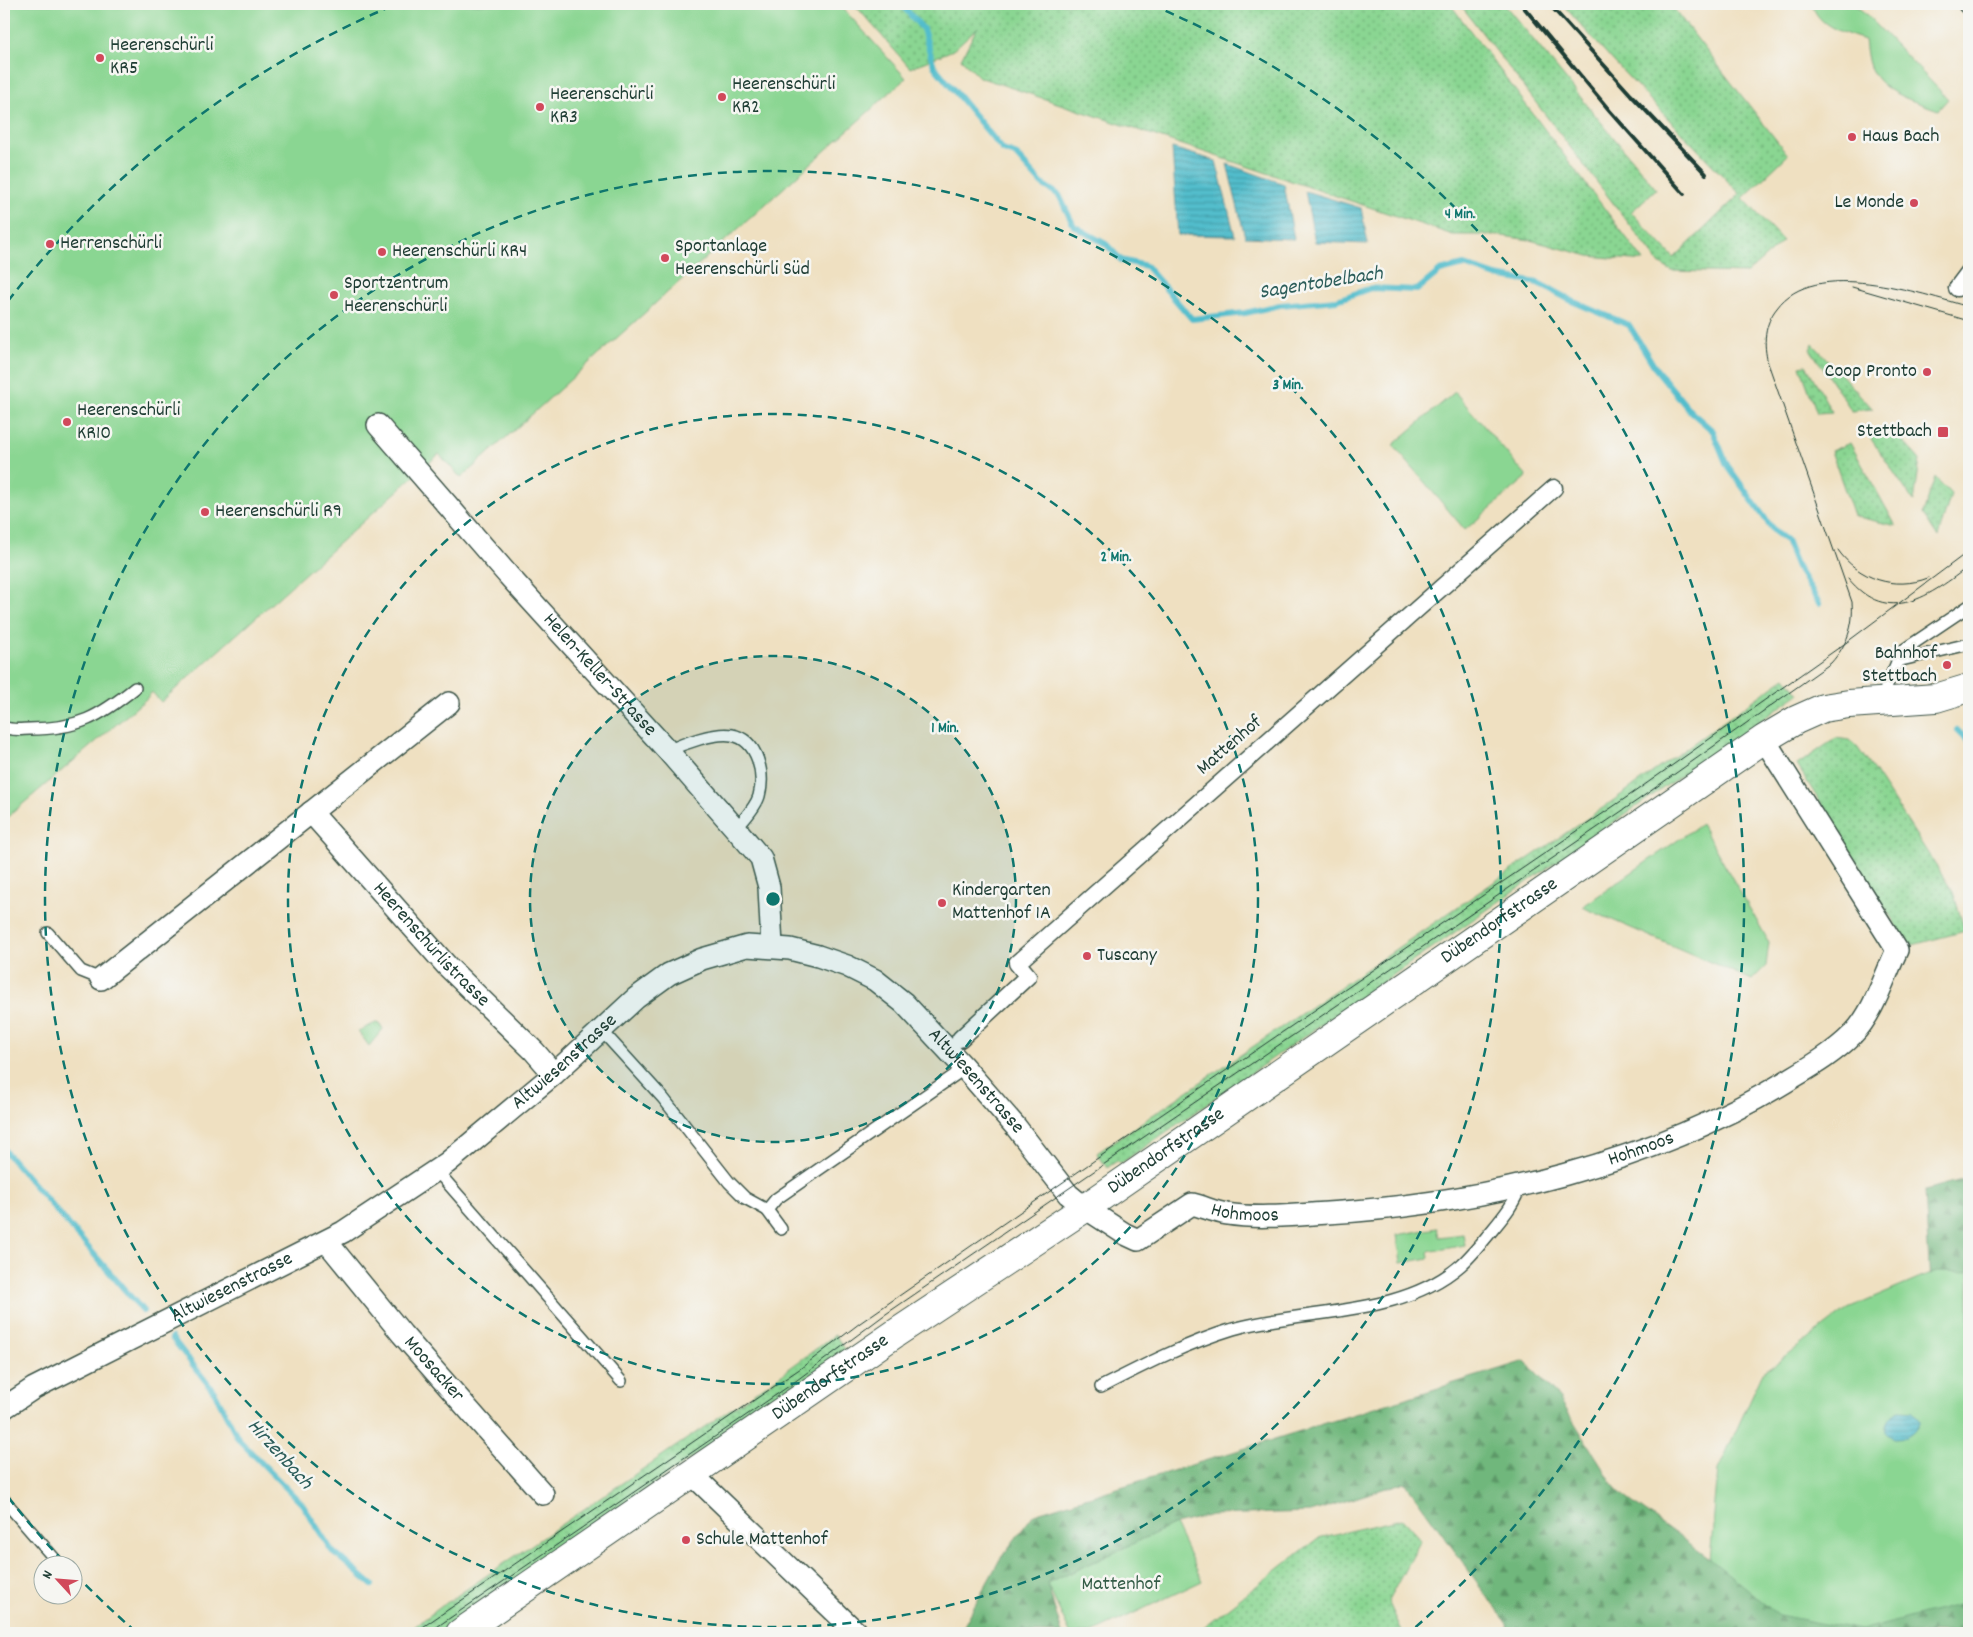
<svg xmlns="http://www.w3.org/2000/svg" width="1973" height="1637" font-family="Dekko,sans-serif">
<defs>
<pattern id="grass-dots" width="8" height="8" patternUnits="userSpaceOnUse" patternTransform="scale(1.25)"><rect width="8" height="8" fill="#8ad692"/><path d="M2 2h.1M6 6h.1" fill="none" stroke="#70af78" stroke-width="1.8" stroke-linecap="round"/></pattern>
<pattern id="forest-firs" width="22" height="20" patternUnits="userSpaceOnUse" patternTransform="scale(1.25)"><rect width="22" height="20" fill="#6fb77c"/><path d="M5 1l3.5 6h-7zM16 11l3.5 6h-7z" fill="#5b9666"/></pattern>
<pattern id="water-rules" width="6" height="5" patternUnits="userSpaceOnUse" patternTransform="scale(1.25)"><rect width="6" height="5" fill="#52bdcc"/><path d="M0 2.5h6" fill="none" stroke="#439ba6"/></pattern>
</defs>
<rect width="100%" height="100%" fill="#f6f6f2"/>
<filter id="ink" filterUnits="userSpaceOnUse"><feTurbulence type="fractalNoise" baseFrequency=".02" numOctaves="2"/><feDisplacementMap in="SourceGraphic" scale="10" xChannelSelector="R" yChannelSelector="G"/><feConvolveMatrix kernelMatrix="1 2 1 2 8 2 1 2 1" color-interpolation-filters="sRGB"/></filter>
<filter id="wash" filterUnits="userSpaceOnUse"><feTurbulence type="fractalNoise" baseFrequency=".0096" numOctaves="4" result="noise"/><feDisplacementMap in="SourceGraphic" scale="20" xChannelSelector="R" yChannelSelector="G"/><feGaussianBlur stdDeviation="1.12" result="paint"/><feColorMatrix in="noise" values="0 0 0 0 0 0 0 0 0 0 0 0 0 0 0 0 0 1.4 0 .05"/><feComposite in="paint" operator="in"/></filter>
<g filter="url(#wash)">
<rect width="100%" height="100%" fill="#efe0c1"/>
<!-- grass -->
<g fill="url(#grass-dots)" stroke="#548a63">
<polygon points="854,4 1450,4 1644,261 1589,256 1530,240 1496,235 1453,235 979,77 961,59 977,28 953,50 910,68"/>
<polygon points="1460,4 1504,4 1656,189 1631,212 1674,258 1740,194 1615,63 1562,4 1670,4 1788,155 1743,198 1783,241 1747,273 1672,271 1660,264"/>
<polygon points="1813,344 1873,409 1852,411 1810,349"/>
<polygon points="1806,365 1832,412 1817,413 1800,366"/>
<polygon points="1891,428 1920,460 1914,502 1869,436"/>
<polygon points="1850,443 1896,526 1854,516 1831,451"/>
<polygon points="1935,477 1951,494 1938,537 1923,514"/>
<polygon points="1786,677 1799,694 1120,1164 1117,1161 1107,1168 1097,1153 1604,807"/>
<polygon points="1836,738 1849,740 1857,747 1875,772 1953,892 1965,931 1909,946 1797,765"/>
<polygon points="835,1335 845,1349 843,1353 439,1633 406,1633 442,1606 779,1376"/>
<polygon points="1402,1519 1421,1540 1388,1601 1403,1633 1196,1633 1318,1538"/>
</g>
<!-- forest -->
<g fill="url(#forest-firs)" stroke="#477a58">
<polygon points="1969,1178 1969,1408 1931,1304 1925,1190"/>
<polygon points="1525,1361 1559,1398 1618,1492 1710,1559 1969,1530 1969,1633 1509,1633 1507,1624 1405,1482 1311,1512 1212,1515 1175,1524 1047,1584 1062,1633 960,1633 1000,1559 1034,1514"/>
</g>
<!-- green -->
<g fill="#8ad692" stroke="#548a63">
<polygon points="4,4 839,4 906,78 461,478 439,454 161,702 152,692 146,699 4,820"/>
<path d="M1812,4H1853L1865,13L1948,99L1938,110C1912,100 1882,94 1870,67C1867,59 1866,48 1865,40C1844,33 1818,27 1812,4Z"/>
<polygon points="1455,392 1527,477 1465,530 1393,445"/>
<polygon points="1701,824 1769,942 1766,966 1752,980 1582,907"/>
<polygon points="376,1023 380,1024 383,1029 369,1046 358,1031"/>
<polygon points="1437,1228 1439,1237 1463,1234 1465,1245 1428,1252 1429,1258 1401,1263 1397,1235"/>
<polygon points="1937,1271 1969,1272 1969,1602 1860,1631 1779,1615 1710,1559 1718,1470 1762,1374 1848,1309"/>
<polygon points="1175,1524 1202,1581 1092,1633 1070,1633 1047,1584"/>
</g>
<!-- water -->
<g fill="url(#water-rules)" stroke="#387d80">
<polygon points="1172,148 1216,161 1235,236 1178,235"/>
<polygon points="1227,164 1284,184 1294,239 1245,237"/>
<polygon points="1305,191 1361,208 1368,244 1315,242"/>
<path d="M1900,1411L1913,1412L1921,1421C1916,1434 1908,1439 1894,1439L1886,1433C1884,1422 1890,1415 1900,1411Z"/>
</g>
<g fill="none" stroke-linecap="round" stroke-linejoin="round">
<!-- stream -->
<g stroke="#52bdcc" stroke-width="6">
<polyline points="901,4 923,29 934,66 1003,150 1015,154 1042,184 1059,195 1074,226 1106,244 1121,260 1146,266 1192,319 1245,313 1280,305 1337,300 1371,288 1417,290 1440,271 1464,265 1496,276 1538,283 1574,302 1629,325 1656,369 1690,411 1713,431 1727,465 1774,531 1786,540 1797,567 1819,603"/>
<polyline points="1957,730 1969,742"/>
<polyline points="4,1150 143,1311"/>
<polyline points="172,1338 215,1393 239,1440 302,1504 332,1551 372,1585"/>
</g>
</g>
</g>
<g filter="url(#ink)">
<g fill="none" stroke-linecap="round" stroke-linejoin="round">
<!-- service casing -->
<g stroke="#3e5549" stroke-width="14">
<g id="service">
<polyline points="1897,661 1969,644"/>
<polyline points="1884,703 1886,687 1902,651 1969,606"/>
<path d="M4,727C11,731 22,729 30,729C78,729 99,717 135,688"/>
<path d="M668,751C684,743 715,732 732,735C758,740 765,774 759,796C756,807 744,819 737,828"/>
<polyline points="48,933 81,971 101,979"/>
<polyline points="602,1031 663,1098 729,1182 745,1198 767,1210"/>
<polyline points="437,1171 621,1381"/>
<polyline points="781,1229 767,1210 776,1199 955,1075 962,1065"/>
<path d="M1101,1387C1144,1365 1187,1343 1233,1329C1307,1308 1400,1318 1461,1265C1471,1256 1480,1245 1489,1234C1503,1217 1514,1205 1521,1184"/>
<polyline points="4,1500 59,1564"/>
</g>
</g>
<!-- pedestrian casing -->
<g stroke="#3e5549" stroke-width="19">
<g id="pedestrian">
<polyline points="1966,4 1969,7"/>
<polyline points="1957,288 1969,272"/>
<polyline points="960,1039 1028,976 1017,963 1554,488"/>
</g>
</g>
<!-- minor casing -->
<g stroke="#3e5549" stroke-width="24">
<g id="minor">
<path id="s1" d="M378,425L508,575L668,751L761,858L769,887L772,947"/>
<path id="s2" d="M311,812L447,966L534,1051L554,1074"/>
<polyline points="101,979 449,703"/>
<path id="s3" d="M327,1242L402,1334L543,1494"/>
<path id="s4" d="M4,1408L34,1388L343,1232L447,1163L554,1074L636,998L669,974L702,959L747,946L790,949L818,956L847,966L875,980L904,1003L962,1065L1016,1127L1068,1194L1085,1208L1125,1234L1138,1240L1192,1204C1204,1207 1215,1212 1227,1214C1259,1219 1294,1215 1327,1213C1482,1204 1653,1163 1787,1081C1810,1067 1833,1054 1852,1035C1874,1013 1884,977 1897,950L1764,739"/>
<polyline points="692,1474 857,1633"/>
</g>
</g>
<!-- tertiary casing -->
<g stroke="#3e5549" stroke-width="30">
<g id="tertiary">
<path id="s5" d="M460,1633L896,1333L1085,1208L1764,739L1796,720L1823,708L1849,704L1936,698L1969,688"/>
</g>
</g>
<!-- service -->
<use href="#service" stroke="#fff" stroke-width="11"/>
<!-- pedestrian -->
<use href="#pedestrian" stroke="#fff" stroke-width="16"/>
<!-- minor -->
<use href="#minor" stroke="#fff" stroke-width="21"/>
<!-- tertiary -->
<use href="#tertiary" stroke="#fff" stroke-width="28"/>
<!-- tram -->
<g stroke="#1f3d34" stroke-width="1">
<polyline points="1852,287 1969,321"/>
<path d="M1838,550C1858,579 1895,591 1928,578"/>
<path d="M1848,578C1888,628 1931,595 1969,566"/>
<polyline points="414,1633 801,1368 860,1323 1095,1160 1633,793 1847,642 1969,551"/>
<path d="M428,1633L789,1386L883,1316L1100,1167L1638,800L1831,663C1847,645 1854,626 1852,602L1768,363C1763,344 1764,324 1777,308C1814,257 1920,293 1969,307"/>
</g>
<!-- rail -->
<g stroke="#1f3d34" stroke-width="4">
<polyline points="1521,4 1610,111 1684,194"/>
<polyline points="1549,4 1631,95 1706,174"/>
</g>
</g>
</g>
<!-- distance rings -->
<circle cx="773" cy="899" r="243" fill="#0f766e" fill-opacity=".12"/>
<g fill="none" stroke="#0f766e" stroke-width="2.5" stroke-dasharray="9 6">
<circle cx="773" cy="899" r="243"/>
<circle cx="773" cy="899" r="485"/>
<circle cx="773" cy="899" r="728"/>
<path d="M136 1632A971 971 0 0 1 75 1574M63 1561A971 971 0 0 1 8 1497M8 301A971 971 0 0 1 394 5M1152 5A971 971 0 0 1 1410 1632"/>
</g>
<!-- markers -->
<g fill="#d1495b" stroke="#f6f6f2" stroke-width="2">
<circle cx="100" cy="58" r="5"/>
<circle cx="722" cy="97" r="5"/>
<circle cx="540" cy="107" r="5"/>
<circle cx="1852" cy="137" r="5"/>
<circle cx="1914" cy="203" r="5"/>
<circle cx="50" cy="244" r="5"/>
<circle cx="382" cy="252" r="5"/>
<circle cx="665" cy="258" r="5"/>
<circle cx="334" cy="295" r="5"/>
<circle cx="1927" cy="372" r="5"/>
<circle cx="67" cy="422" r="5"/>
<rect x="1937" y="426" width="12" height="12" rx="2.5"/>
<circle cx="205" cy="512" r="5"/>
<circle cx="1947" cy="665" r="5"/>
<circle cx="942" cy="903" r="5"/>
<circle cx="1087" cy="956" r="5"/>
<circle cx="686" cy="1540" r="5"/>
</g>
<g text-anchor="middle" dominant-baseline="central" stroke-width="5" stroke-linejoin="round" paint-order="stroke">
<!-- poi labels -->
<g font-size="20" fill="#1f3d34" stroke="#f6f6f2" text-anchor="start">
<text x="110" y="46">Heerenschürli<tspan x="110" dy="23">KR5</tspan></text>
<text x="732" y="85">Heerenschürli<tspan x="732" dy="23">KR2</tspan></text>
<text x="550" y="95">Heerenschürli<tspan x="550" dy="23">KR3</tspan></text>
<text x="1862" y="137">Haus Bach</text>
<text x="1904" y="203" text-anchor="end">Le Monde</text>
<text x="60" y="244">Herrenschürli</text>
<text x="675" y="247">Sportanlage<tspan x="675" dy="23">Heerenschürli Süd</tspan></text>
<text x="392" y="252">Heerenschürli KR4</text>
<text x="344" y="284">Sportzentrum<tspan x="344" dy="23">Heerenschürli</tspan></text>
<text x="1917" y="372" text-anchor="end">Coop Pronto</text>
<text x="77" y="411">Heerenschürli<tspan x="77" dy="23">KR10</tspan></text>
<text x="1932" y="432" text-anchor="end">Stettbach</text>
<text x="215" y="512">Heerenschürli R9</text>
<text x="1937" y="654" text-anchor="end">Bahnhof<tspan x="1937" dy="23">Stettbach</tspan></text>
<text x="952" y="891">Kindergarten<tspan x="952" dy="23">Mattenhof 1A</tspan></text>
<text x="1097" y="956">Tuscany</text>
<text x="696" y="1540">Schule Mattenhof</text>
</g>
<!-- street labels -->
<g font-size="20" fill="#1f3d34" stroke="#f6f6f2">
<text stroke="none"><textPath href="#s1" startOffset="334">Helen-Keller-Strasse</textPath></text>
<text transform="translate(1230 746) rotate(-41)">Mattenhof</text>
<text stroke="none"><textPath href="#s5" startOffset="1260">Dübendorfstrasse</textPath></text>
<text stroke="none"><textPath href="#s2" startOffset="179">Heerenschürlistrasse</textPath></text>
<text stroke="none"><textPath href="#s4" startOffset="662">Altwiesenstrasse</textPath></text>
<text stroke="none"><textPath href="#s4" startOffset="1159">Altwiesenstrasse</textPath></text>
<text stroke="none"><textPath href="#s4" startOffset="1912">Hohmoos</textPath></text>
<text stroke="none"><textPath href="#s5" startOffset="855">Dübendorfstrasse</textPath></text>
<text stroke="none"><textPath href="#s4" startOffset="1508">Hohmoos</textPath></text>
<text stroke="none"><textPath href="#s4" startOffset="258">Altwiesenstrasse</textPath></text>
<text stroke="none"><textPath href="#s3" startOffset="166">Moosacker</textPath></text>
<text stroke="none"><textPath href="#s5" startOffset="450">Dübendorfstrasse</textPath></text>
</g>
<!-- park labels -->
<g font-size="20" fill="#345c47" stroke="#f6f6f2">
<text x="1121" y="1585">Mattenhof</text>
</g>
<!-- water labels -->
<g font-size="21" font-style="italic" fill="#2c5d5a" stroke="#f6f6f2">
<text transform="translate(1321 284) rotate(-9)">Sagentobelbach</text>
<text transform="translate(279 1455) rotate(48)">Hirzenbach</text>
</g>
</g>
<circle cx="773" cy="899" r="8" fill="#0f766e" stroke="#f6f6f2" stroke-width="2.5"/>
<g font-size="15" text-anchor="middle" font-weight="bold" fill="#0f766e" stroke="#f6f6f2" stroke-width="5" stroke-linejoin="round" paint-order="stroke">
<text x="1460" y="218">4 Min.</text>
<text x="1288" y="389">3 Min.</text>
<text x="1116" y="561">2 Min.</text>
<text x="945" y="732">1 Min.</text>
</g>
<!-- margin -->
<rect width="1973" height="1637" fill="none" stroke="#f6f6f2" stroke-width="20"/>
<!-- north arrow -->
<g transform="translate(58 1580) rotate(296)"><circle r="24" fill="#f6f6f2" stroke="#a0aca6"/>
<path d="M0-4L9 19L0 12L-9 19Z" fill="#d1495b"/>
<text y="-8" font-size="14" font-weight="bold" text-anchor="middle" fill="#1f3d34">N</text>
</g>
</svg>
